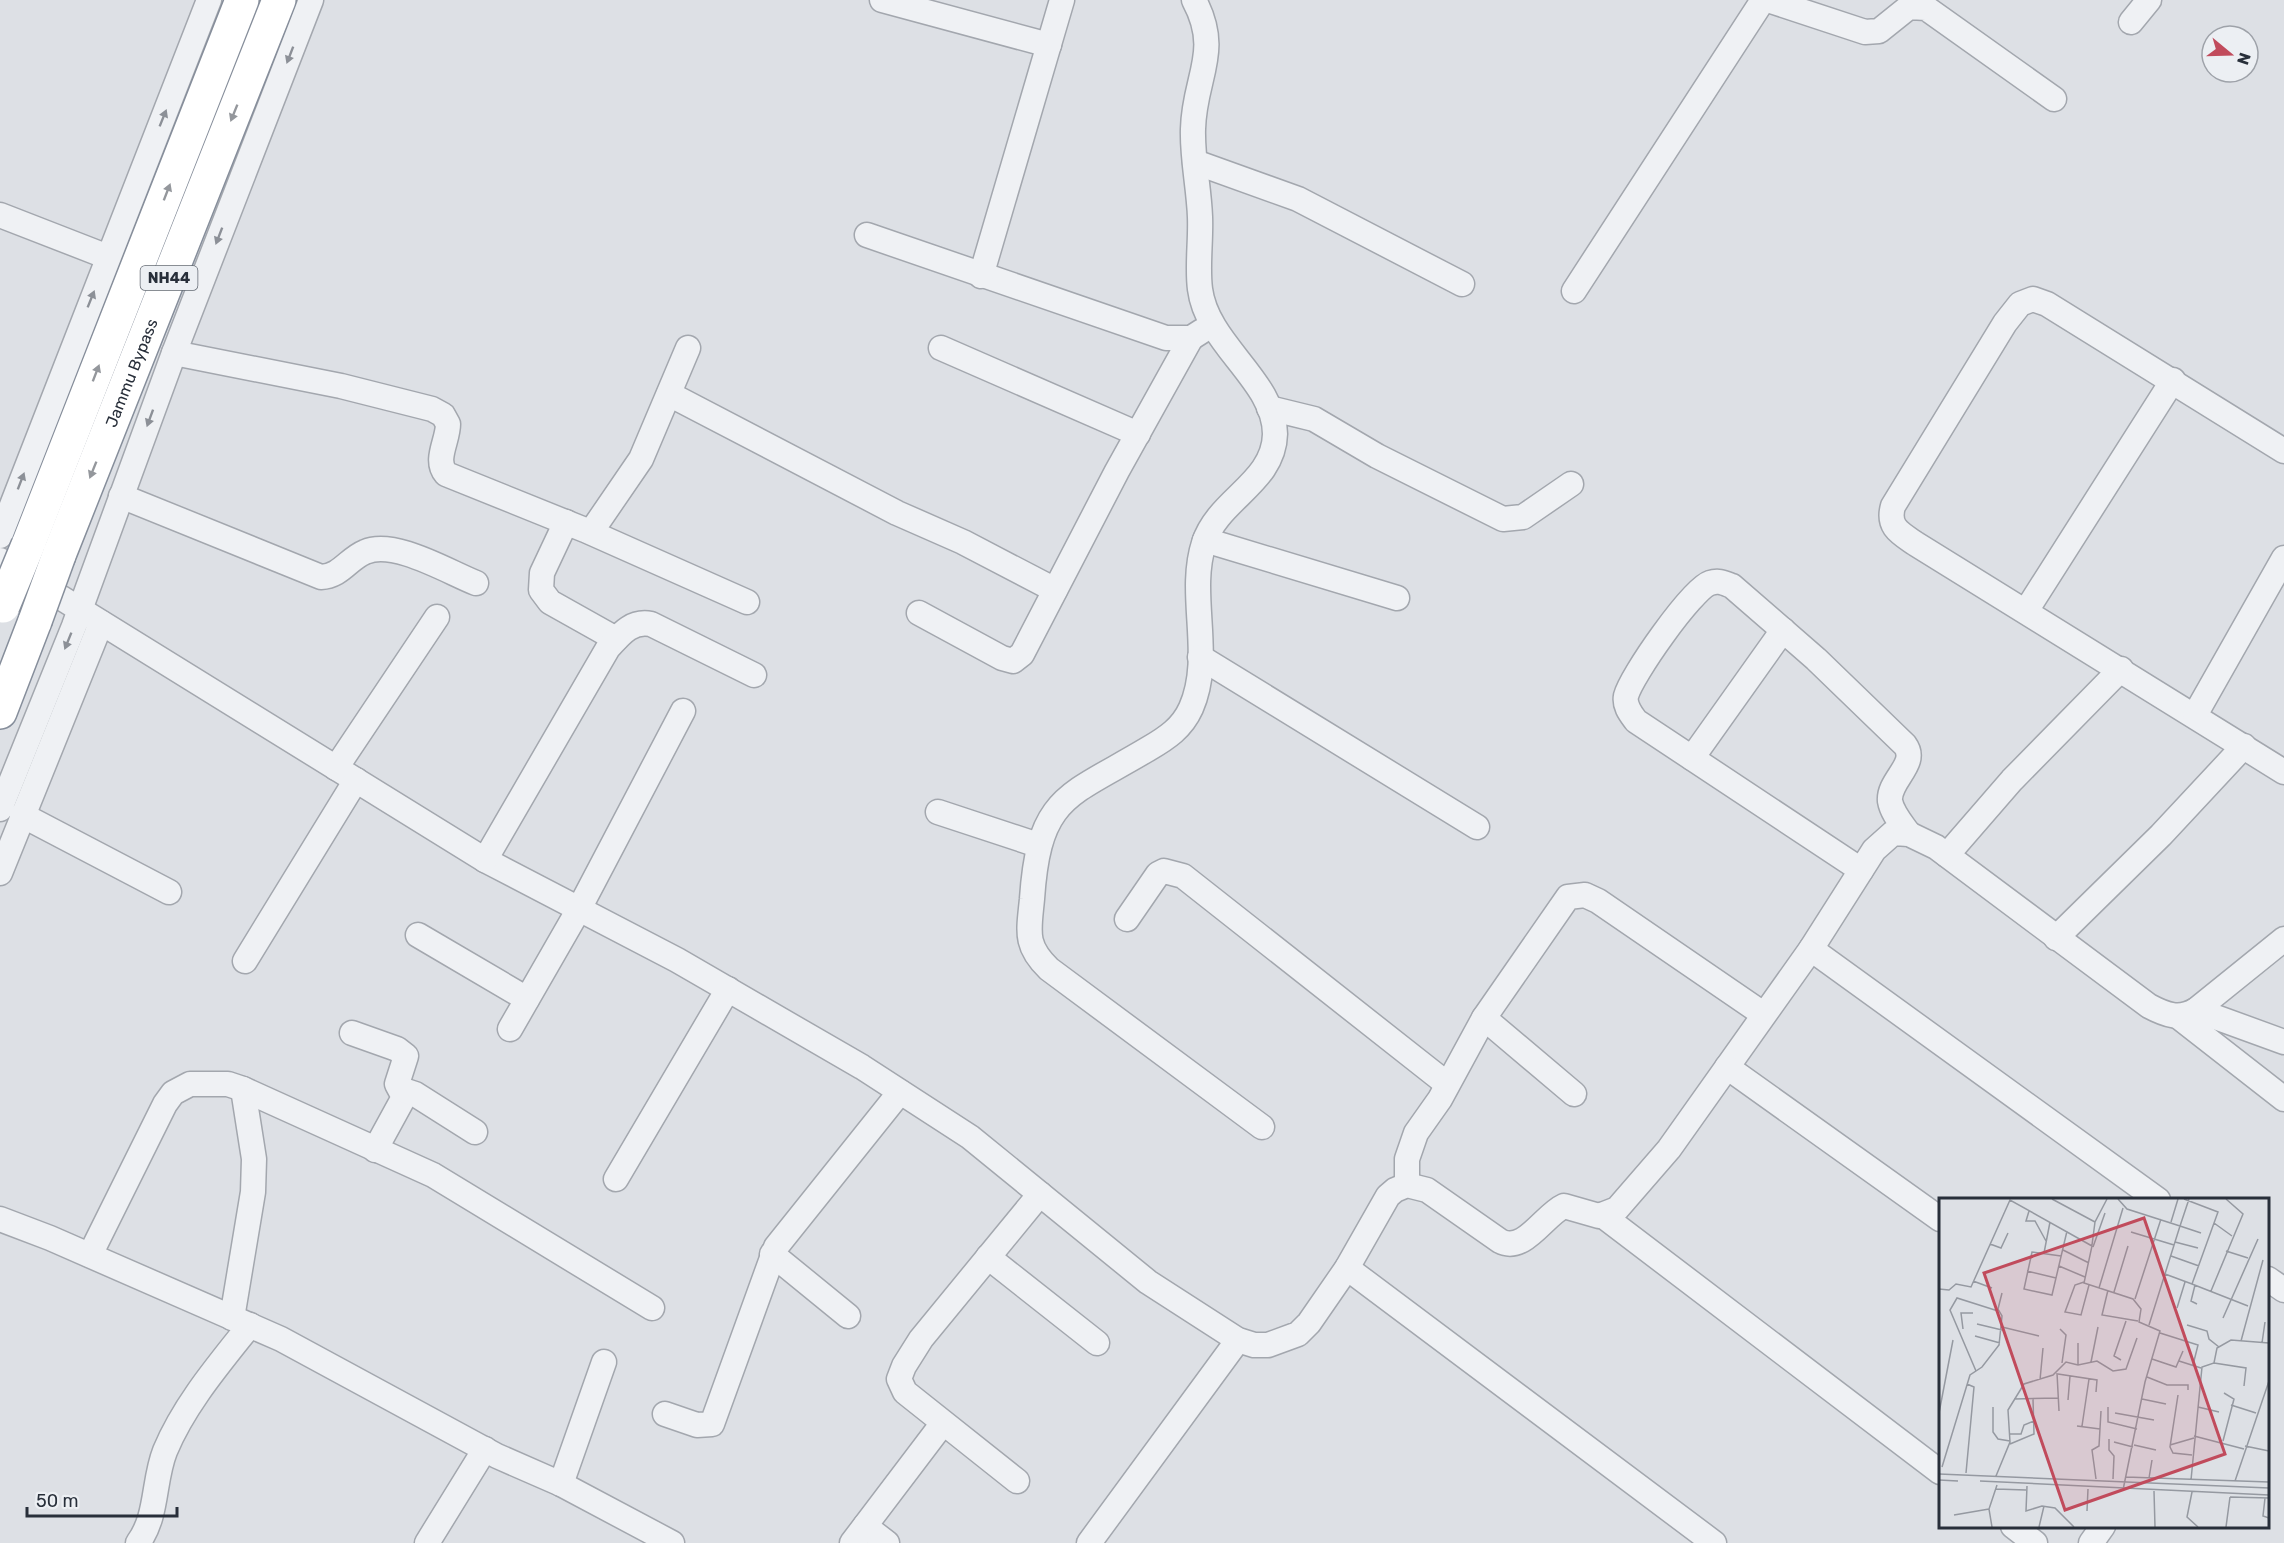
<svg xmlns="http://www.w3.org/2000/svg" width="2284" height="1543" font-family="Rubik,sans-serif">
<rect width="100%" height="100%" fill="#dde0e5"/>
<g fill="none" stroke-linecap="round" stroke-linejoin="round">
<!-- minor casing -->
<g stroke="#a3a7ae" stroke-width="27">
<g id="minor">
<polyline points="882,0 1049,45"/>
<path d="M1194,0C1222,52 1194,77 1193,129C1192,158 1199,188 1200,217C1201,241 1197,266 1200,289C1207,345 1275,381 1275,434C1274,483 1218,499 1204,543C1187,595 1214,656 1191,708C1182,728 1167,738 1148,749C1068,797 1039,795 1032,899C1029,931 1024,945 1049,969L1262,1127"/>
<polyline points="1768,0 1865,32 1879,31 1909,7 1926,8 2054,99"/>
<polyline points="2131,22 2149,0"/>
<polyline points="1195,162 1298,199 1462,284"/>
<polyline points="0,215 108,257"/>
<polyline points="867,235 1166,338 1191,338 1202,331"/>
<polyline points="981,276 1062,0"/>
<polyline points="1574,291 1763,0"/>
<polyline points="941,348 1138,434"/>
<path d="M174,353L341,386L432,409L443,415L448,424C448,441 434,460 446,474L585,530L747,602"/>
<polyline points="669,394 897,513 963,542 1055,590"/>
<polyline points="1269,408 1314,419 1377,456 1503,519 1523,517 1571,484"/>
<path d="M2284,451L2047,304L2033,299L2020,304L2005,323L1893,506C1887,527 1900,533 1916,544L2284,772"/>
<path d="M121,496L321,577C341,576 348,559 365,552C394,539 448,572 476,583"/>
<polyline points="566,522 542,573 541,590 550,602 616,639"/>
<polyline points="591,532 641,459 688,348"/>
<polyline points="0,536 209,0"/>
<polyline points="1205,540 1397,598"/>
<path d="M0,560L485,860L677,960L862,1067L970,1137L1148,1282L1238,1340L1254,1345H1268L1298,1334L1309,1323L1347,1268L1388,1196L1395,1190L1407,1185L1427,1190L1500,1241C1524,1254 1544,1215 1564,1206L1599,1216L1617,1209L1669,1149L1811,949L1874,850L1893,833L1909,834L1936,847L2149,1006C2166,1015 2179,1020 2196,1010L2284,939"/>
<polyline points="2026,611 2173,380"/>
<polyline points="919,613 1002,658 1013,661 1022,654 1117,471 1191,338"/>
<polyline points="1200,657 1477,827"/>
<polyline points="2195,715 2284,558"/>
<polyline points="1692,758 1783,630"/>
<polyline points="336,768 437,617"/>
<polyline points="0,809 74,626 174,353 311,0"/>
<polyline points="938,812 1038,845"/>
<polyline points="22,815 169,892"/>
<polyline points="1947,855 2012,780 2121,669"/>
<path d="M485,860L608,648C620,635 631,620 651,624L754,675"/>
<path d="M1861,870L1636,721C1631,714 1624,706 1626,696C1631,676 1692,589 1710,583C1719,580 1724,583 1732,586L1816,659L1905,745C1919,764 1888,780 1890,801C1892,813 1902,824 1909,834"/>
<polyline points="0,873 101,623"/>
<polyline points="1127,919 1158,874 1164,871 1183,876 1447,1084"/>
<polyline points="418,935 527,999"/>
<polyline points="2056,938 2161,835 2244,746"/>
<polyline points="1811,949 2158,1200"/>
<polyline points="245,961 356,780"/>
<polyline points="2196,1010 2284,1042"/>
<polyline points="2179,1017 2284,1099"/>
<polyline points="1484,1018 1574,1094"/>
<polyline points="510,1029 579,909 683,711"/>
<polyline points="352,1033 397,1049 406,1056 397,1084 404,1097 375,1150"/>
<polyline points="1727,1067 1940,1219"/>
<polyline points="403,1090 415,1094 475,1132"/>
<polyline points="616,1179 728,989"/>
<polyline points="1407,1185 1407,1159 1416,1133 1440,1099 1484,1018 1568,897 1585,895 1598,901 1763,1014"/>
<polyline points="1602,1215 1940,1472"/>
<polyline points="0,1219 50,1238 281,1339 497,1456 561,1484 672,1543"/>
<polyline points="772,1254 848,1316"/>
<polyline points="90,1255 165,1104 173,1093 190,1084 228,1084 243,1089 433,1175 652,1308"/>
<polyline points="988,1257 1097,1343"/>
<polyline points="1347,1268 1714,1543"/>
<polyline points="2268,1279 2284,1290"/>
<polyline points="232,1318 253,1192 254,1159 243,1089"/>
<polyline points="665,1414 697,1425 712,1424 776,1247 900,1092"/>
<polyline points="1017,1481 905,1392 899,1379 904,1366 921,1339 1040,1194"/>
<polyline points="561,1484 604,1362"/>
<polyline points="865,1526 887,1543"/>
<polyline points="2013,1526 2035,1543"/>
<path d="M138,1543C158,1516 153,1481 165,1451C184,1405 219,1364 250,1325"/>
<polyline points="427,1543 485,1449"/>
<polyline points="852,1543 943,1423"/>
<polyline points="1089,1543 1238,1340"/>
<polyline points="2091,1543 2103,1526"/>
</g>
</g>
<!-- highway casing -->
<g stroke="#868e9b" stroke-width="36">
<g id="highway">
<polyline points="28,545 242,0"/>
<path id="s1" d="M59,555L279,0"/>
<polyline points="0,712 35,621"/>
</g>
</g>
<!-- minor -->
<use href="#minor" stroke="#eff1f4" stroke-width="24"/>
<!-- highway -->
<use href="#highway" stroke="#fff" stroke-width="33"/>
<!-- highway-bridge casing -->
<g stroke="#868e9b" stroke-width="36" stroke-linecap="butt">
<g id="highway-bridge">
<polyline points="3,606 28,545"/>
<polyline points="35,621 59,555"/>
</g>
</g>
<!-- highway-bridge -->
<use href="#highway-bridge" stroke="#fff" stroke-width="33"/>
</g>
<!-- one-way arrows -->
<defs><path id="oneway-solid" d="M-6-.8H1V-3.2L6.5 0L1 3.2V.8H-6Z" transform="scale(1.5)"/></defs>
<g fill="#8c9097">
<use href="#oneway-solid" transform="translate(290 55) rotate(111)"/>
<use href="#oneway-solid" transform="translate(163 118) rotate(-68)"/>
<use href="#oneway-solid" transform="translate(219 236) rotate(111)"/>
<use href="#oneway-solid" transform="translate(91 299) rotate(-68)"/>
<use href="#oneway-solid" transform="translate(150 418) rotate(110)"/>
<use href="#oneway-solid" transform="translate(21 481) rotate(-69)"/>
<use href="#oneway-solid" transform="translate(68 641) rotate(112)"/>
</g>
<g fill="#94979c">
<use href="#oneway-solid" transform="translate(234 113) rotate(112)"/>
<use href="#oneway-solid" transform="translate(167 192) rotate(-69)"/>
<use href="#oneway-solid" transform="translate(96 373) rotate(-69)"/>
<use href="#oneway-solid" transform="translate(93 470) rotate(112)"/>
</g>
<g text-anchor="middle" dominant-baseline="central" stroke-width="6" stroke-linejoin="round" paint-order="stroke">
<!-- shield labels -->
<rect fill="#eceff3" stroke="#636972" stroke-width="1.5" x="140.5" y="266" width="57" height="24" rx="4.5"/>
<g font-size="15" font-weight="bold" fill="#282f3a">
<text x="169" y="278">NH44</text>
</g>
<!-- street labels -->
<g font-size="16" fill="#282f3a" stroke="#eceff3">
<text stroke="none"><textPath href="#s1" startOffset="196">Jammu Bypass</textPath></text>
</g>
</g>
<!-- overview -->
<g transform="translate(1939 1198)">
<rect width="330" height="330" fill="#dde0e5"/>
<path fill="none" stroke="#9599a1" stroke-width="1.5" d="M113,1L156,24M179,1L188,11L241,28L210,127M90,13L87,23H96L107,43M232,24L239,1M275,25L293,38M241,28L250,1M241,28L262,35M192,34L235,47M236,44L259,50M51,46L62,50L69,35M153,47L156,24L168,1M154,49L166,15M124,52L150,65M287,53L309,60M105,55L111,24M122,58L93,54L85,91L113,97L128,33M232,58L260,68M120,68L146,79M88,73L117,80M226,76L253,86L279,14L245,1M34,83L53,90M145,84L136,87L126,114L142,117L150,87M253,86L309,108M256,87L252,103L258,106M160,90L184,10M0,91L10,92L17,86L32,89L71,2L153,48L145,85L194,101L202,111L200,124L221,133L206,184L184,292M169,92L163,117L199,123M272,93L304,16L287,1M175,94L189,48M196,101L222,21M238,110L246,84M284,120L319,41M38,126L63,132M248,127L268,133L270,141L280,149M63,129L100,138M24,131L22,115H34M121,131L127,137L123,165M221,135L259,147L254,167M36,138L61,145M302,143L324,62M139,145V167M323,145L326,124M213,161L237,169L244,153M182,162L175,158L187,123M240,163L262,170M152,164L159,129M275,165L307,170L305,188M37,173L11,112L18,100L59,113M118,175L120,213M119,176L158,182L157,194M208,179L228,187H249V192M101,182L104,150M239,197L231,249L234,255L253,257M75,201L120,200M203,201L227,206M129,202L131,178M292,207L317,215M54,209V234L59,241L71,243M169,209V224L198,231M259,209L280,214M0,215L14,142M176,215L215,222M138,228L161,231M143,228L150,181M70,236H82L85,227L95,223M255,238L305,251M170,241V252L175,258L174,281M284,243L295,201L285,195M175,244L194,249M71,246L95,236L94,201M195,247L217,252M231,247L255,240M306,248L330,253M3,269L31,177L43,169L60,147L63,118L59,111L63,95M27,275L35,189L28,186M0,276L330,290M57,278L71,244L69,212L85,186L114,177L127,164L139,167L158,163L174,173L187,171L198,140M187,279L330,284M210,280L213,262M157,281L153,252L160,248L162,213M0,282L19,283M252,282L263,169L275,165L278,150L292,142L330,145M41,283L330,297M296,283L330,183M88,288L87,313L103,308L116,310L135,329M57,291L87,292M215,293L216,329M253,294L248,319L259,329M291,299L330,300M326,300L324,318L330,320M148,313L149,291M15,317L50,311M53,329L50,311L58,287M100,329L105,308M287,329L291,299"/>
<path fill="#c14b5c" fill-opacity="0.15" stroke="#c14b5c" stroke-width="3" d="M205,20L286,256L126,312L45,75Z"/>
<rect width="330" height="330" fill="none" stroke="#282f3a" stroke-width="3"/>
</g>
<!-- north arrow -->
<g transform="translate(2230 54) rotate(109)"><circle r="28" fill="#eceff3" stroke="#9ea2a9" stroke-width="1.5"/>
<path d="M0-4.5L10 22L0 15L-10 22Z" fill="#c14b5c"/>
<text y="-9" font-size="16" font-weight="bold" text-anchor="middle" fill="#282f3a">N</text>
</g>
<!-- scale -->
<path d="M27 1507v9h150v-9" fill="none" stroke="#282f3a" stroke-width="3"/>
<text x="36" y="1507" font-size="18" fill="#282f3a" stroke="#eceff3" stroke-width="4.5" paint-order="stroke">50 m</text>
</svg>
